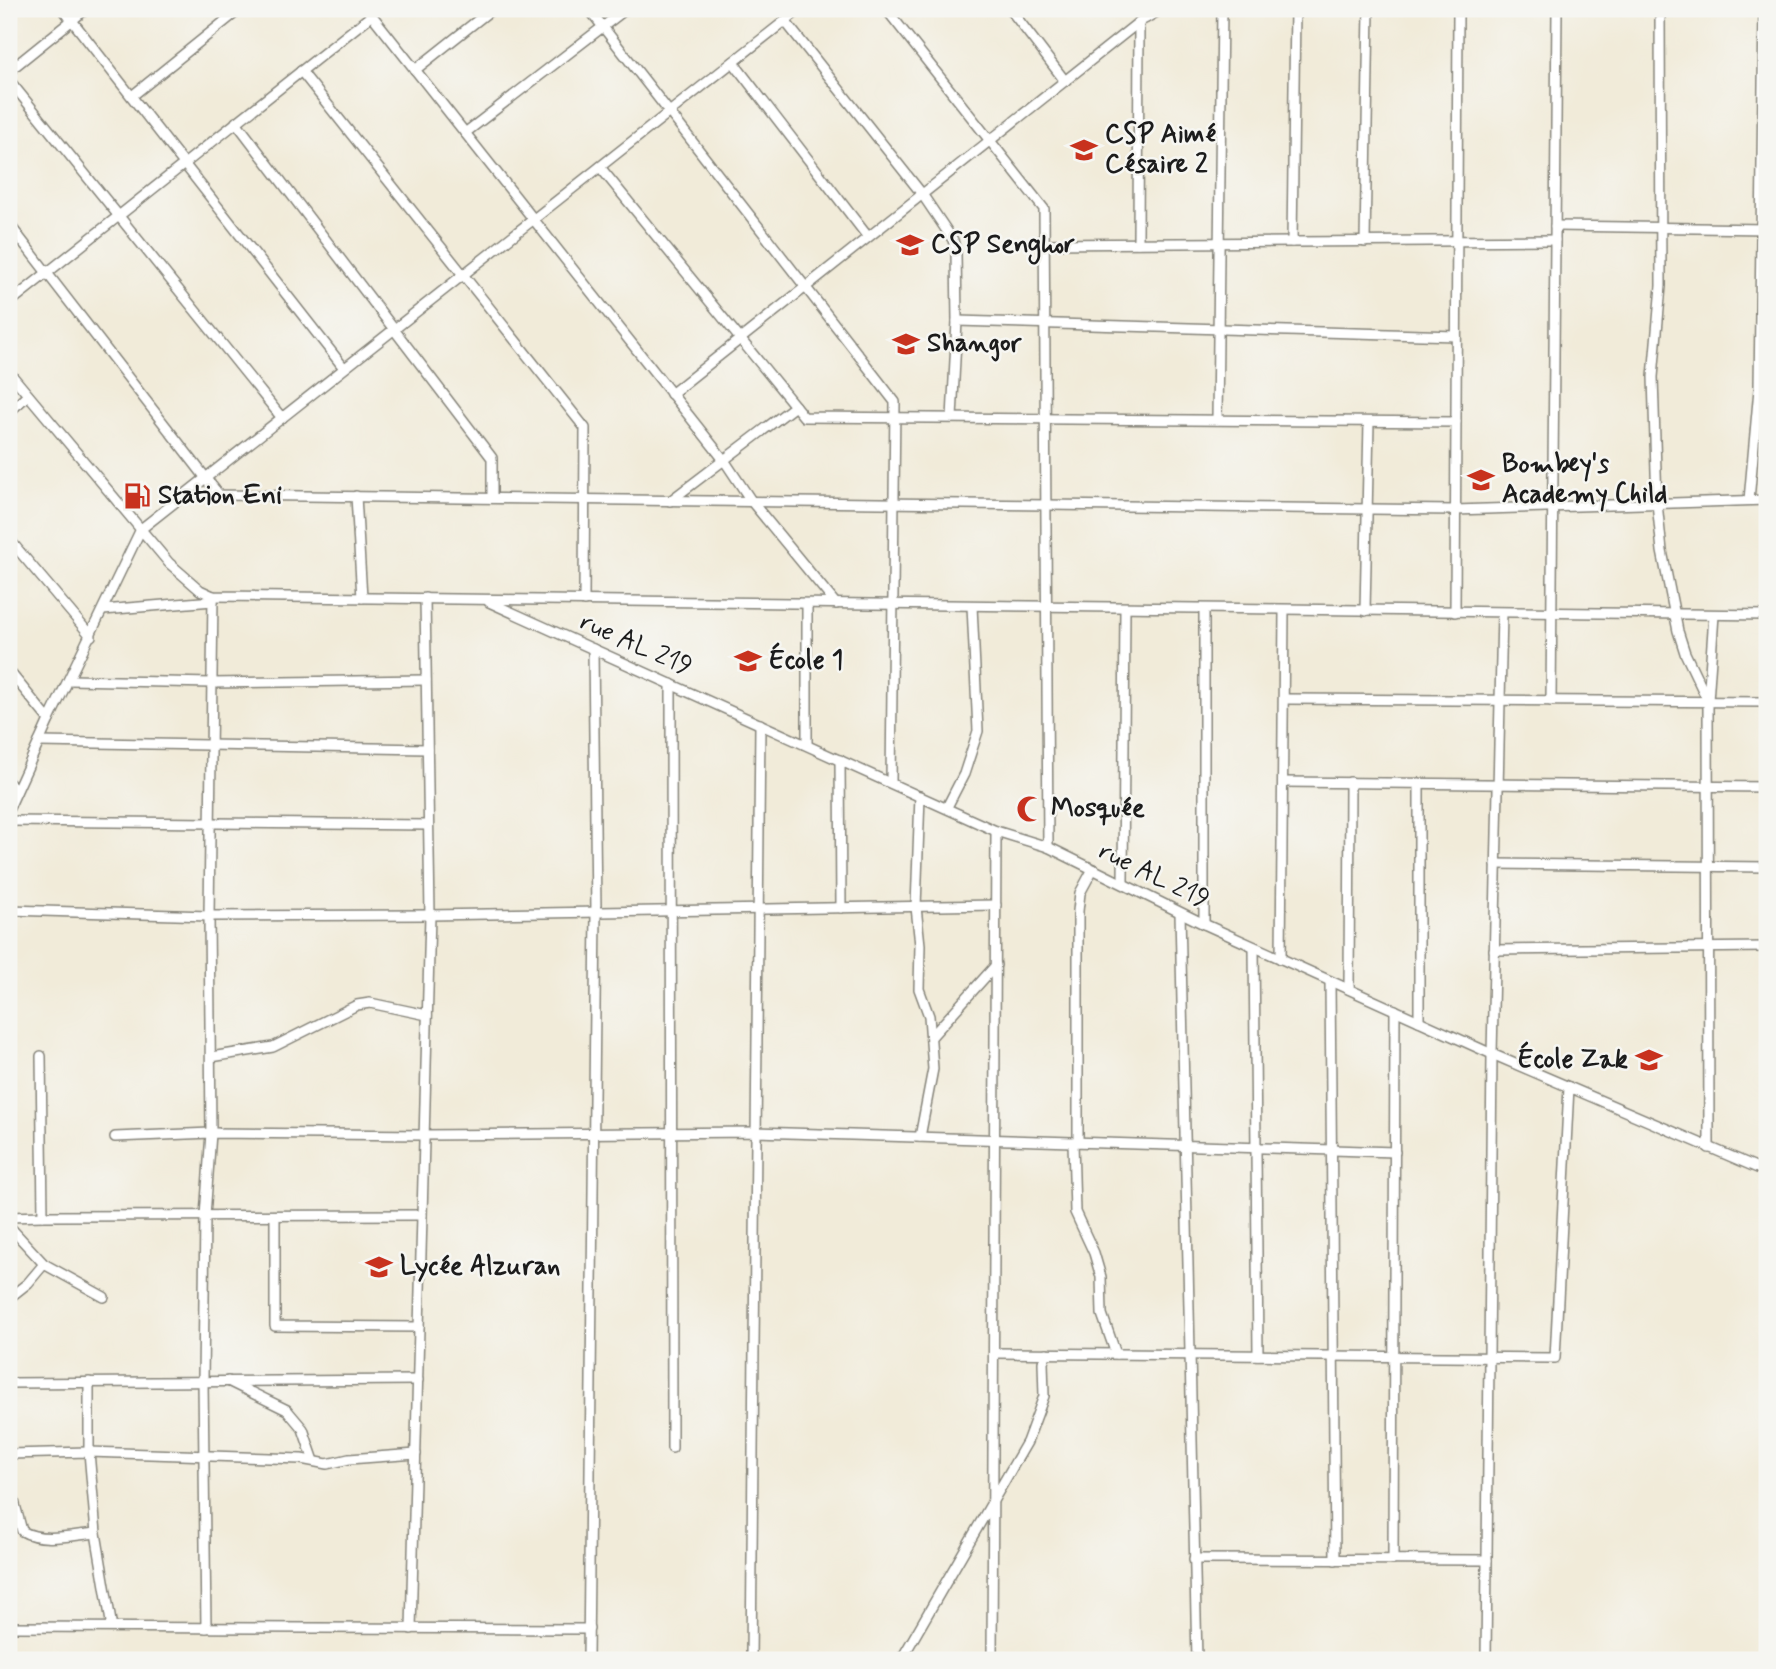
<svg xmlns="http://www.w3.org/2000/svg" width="1776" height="1669" font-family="Mynerve,sans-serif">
<rect width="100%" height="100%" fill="#f6f6f2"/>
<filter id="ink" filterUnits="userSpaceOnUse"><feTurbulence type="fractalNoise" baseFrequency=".0143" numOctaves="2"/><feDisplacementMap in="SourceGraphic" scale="14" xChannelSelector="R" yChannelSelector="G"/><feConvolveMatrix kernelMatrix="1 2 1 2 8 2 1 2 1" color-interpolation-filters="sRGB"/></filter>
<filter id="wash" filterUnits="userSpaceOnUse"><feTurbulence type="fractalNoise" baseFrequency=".00686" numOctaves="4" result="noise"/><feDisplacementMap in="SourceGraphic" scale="28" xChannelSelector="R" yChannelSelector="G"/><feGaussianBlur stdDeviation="1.57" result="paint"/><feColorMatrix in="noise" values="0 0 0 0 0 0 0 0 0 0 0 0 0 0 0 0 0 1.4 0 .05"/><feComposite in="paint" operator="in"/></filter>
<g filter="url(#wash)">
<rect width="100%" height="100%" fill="#f1ebd9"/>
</g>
<g filter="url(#ink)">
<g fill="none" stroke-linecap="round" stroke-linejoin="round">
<!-- minor casing -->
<g stroke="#86847a" stroke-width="12">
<g id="minor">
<polyline points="63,9 344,368"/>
<polyline points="367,9 724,460 752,502 836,604"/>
<polyline points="589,9 895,402 891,783"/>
<polyline points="886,9 1044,209 1048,847"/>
<polyline points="1010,9 1065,81"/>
<polyline points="1139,9 1146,18"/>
<polyline points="1660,9 1661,286 1653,377 1657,503 1662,551 1678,631 1685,653 1708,701"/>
<polyline points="785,21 922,194 953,240 956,252 957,321 952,418"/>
<polyline points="733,62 868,237"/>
<polyline points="415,70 492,9"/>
<polyline points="9,71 86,9"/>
<polyline points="301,71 585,428 584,601"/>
<polyline points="9,80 282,418"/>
<polyline points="132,96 240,9"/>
<polyline points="236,122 492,458 492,498"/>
<polyline points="465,133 626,9"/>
<polyline points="600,167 804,417 1456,422"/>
<polyline points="9,224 219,495 1455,510 1767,500"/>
<polyline points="1555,226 1767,229"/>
<polyline points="1292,242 1295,9"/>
<polyline points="1365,242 1369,9"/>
<polyline points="1138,243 1139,22"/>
<polyline points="1044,244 1555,240"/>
<polyline points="9,303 372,15"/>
<polyline points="957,321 1456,336"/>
<polyline points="9,372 169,563 200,590 213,596 1767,615"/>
<polyline points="671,394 1139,22 1162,9"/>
<polyline points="9,412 28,395"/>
<polyline points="1217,420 1222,9"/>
<polyline points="356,496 362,598"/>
<polyline points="1749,500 1759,389 1764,9"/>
<polyline points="670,501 795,406"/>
<polyline points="9,539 91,636"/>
<polyline points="489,602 996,831 1048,847 1204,924 1492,1054 1767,1172"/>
<polyline points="103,610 213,601"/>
<polyline points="1365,611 1369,422"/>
<polyline points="1455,612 1458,9"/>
<polyline points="9,671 49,720"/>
<polyline points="70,680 212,683 426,680"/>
<polyline points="671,684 672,1448"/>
<polyline points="1285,699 1767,702"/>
<polyline points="1551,701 1557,9"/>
<polyline points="39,742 427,749"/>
<polyline points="807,745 807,604"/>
<polyline points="840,760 841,908"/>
<polyline points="1283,782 1767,787"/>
<polyline points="9,783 16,792"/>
<polyline points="920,796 916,907 920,945 919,989 929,1016 933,1069 920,1137"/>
<polyline points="947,807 964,774 978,731 972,606"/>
<polyline points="9,808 49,720 141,529 800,9"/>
<polyline points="9,821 428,825"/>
<polyline points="1496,864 1767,867"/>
<polyline points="1123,883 1125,608"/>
<polyline points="9,910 209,916 430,915 996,905"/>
<polyline points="1180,913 1197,1660"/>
<polyline points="1204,924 1204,609"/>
<polyline points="1254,947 1258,1355"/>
<polyline points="1494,950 1767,947"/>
<polyline points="1281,959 1284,610"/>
<polyline points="1330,981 1335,1560"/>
<polyline points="1349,989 1350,782"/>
<polyline points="1419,1021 1419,783"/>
<polyline points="932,1036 996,965"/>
<polyline points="211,1057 273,1047 357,1005 370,1003 427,1015"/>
<polyline points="115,1137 211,1133 424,1135 756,1132 1395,1152"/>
<polyline points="1073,1142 1075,1212 1094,1253 1101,1277 1102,1314 1116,1354"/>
<polyline points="1078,1142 1078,911 1080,893 1093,869"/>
<polyline points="1709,1148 1708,701 1714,615"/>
<polyline points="43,1216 422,1215"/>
<polyline points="275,1216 275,1326 419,1327"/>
<polyline points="9,1217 43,1216 41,1056"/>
<polyline points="9,1226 44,1264 104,1297"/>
<polyline points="9,1298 28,1283 44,1264"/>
<polyline points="994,1353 1555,1358 1569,1087"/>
<polyline points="228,1381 287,1410 303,1429 314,1461"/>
<polyline points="89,1382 89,1452 96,1533 111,1622"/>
<polyline points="9,1383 418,1380"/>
<polyline points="9,1454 89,1452 301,1459 327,1464 349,1459 416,1454"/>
<path d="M9,1482L22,1531C42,1543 73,1535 96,1533"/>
<polyline points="1194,1559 1487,1560"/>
<polyline points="1393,1560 1395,1010"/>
<polyline points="9,1627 589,1629"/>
<polyline points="206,1628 203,1381 205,1216 211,1133 209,916 213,596"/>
<polyline points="411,1629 430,915 425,598"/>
<polyline points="588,1660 596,912 593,649"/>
<polyline points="751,1660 760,724"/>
<polyline points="901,1660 1027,1442 1044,1396 1043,1362 1047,1353"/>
<polyline points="992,1660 996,831"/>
<polyline points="1486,1660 1492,1054 1502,613"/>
</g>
</g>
<!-- minor -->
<use href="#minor" stroke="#fff" stroke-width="9"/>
</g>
</g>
<!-- icons -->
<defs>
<g id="school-bare" transform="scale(2.1)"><path d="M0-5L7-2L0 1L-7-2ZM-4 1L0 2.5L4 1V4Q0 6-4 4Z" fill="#c8321e" stroke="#f6f6f2" stroke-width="2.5" paint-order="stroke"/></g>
<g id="fuel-bare" transform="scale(2.1)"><path d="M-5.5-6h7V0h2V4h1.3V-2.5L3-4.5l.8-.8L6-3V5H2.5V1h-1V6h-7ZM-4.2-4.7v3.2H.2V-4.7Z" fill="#c8321e" stroke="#f6f6f2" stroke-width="2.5" paint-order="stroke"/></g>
<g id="mosque-bare" transform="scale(2.1)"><path d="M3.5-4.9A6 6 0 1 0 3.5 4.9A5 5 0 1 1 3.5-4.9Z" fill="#c8321e" stroke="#f6f6f2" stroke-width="2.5" paint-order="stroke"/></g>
</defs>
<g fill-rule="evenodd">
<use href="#school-bare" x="1084" y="150"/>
<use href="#school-bare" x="910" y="245"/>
<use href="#school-bare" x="906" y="344"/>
<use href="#school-bare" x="1481" y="480"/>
<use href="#fuel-bare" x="137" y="496"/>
<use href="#school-bare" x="748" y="661"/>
<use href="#mosque-bare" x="1030" y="809"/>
<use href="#school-bare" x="1649" y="1060"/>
<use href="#school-bare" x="379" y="1267"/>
</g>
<g text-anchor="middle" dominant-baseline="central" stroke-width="5" stroke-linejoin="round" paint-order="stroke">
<!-- poi labels -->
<g font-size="26" font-weight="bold" fill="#1c1c1c" stroke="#f6f6f2" text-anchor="start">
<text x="1105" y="135">CSP Aimé<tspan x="1105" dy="30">Césaire 2</tspan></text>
<text x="931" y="245">CSP Senghor</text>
<text x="927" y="344">Shangor</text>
<text x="1502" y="465">Bombey's<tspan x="1502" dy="30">Academy Child</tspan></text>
<text x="158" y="496">Station Eni</text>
<text x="769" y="661">École 1</text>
<text x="1051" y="809">Mosquée</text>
<text x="1628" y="1060" text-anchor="end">École Zak</text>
<text x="400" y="1267">Lycée Alzuran</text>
</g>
<!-- street labels -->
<g font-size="26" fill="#1c1c1c" stroke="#f6f6f2">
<text transform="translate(636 645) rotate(24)">rue AL 219</text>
<text transform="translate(1154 876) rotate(26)">rue AL 219</text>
</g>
</g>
<!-- margin -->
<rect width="1776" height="1669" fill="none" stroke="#f6f6f2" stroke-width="35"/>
</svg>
